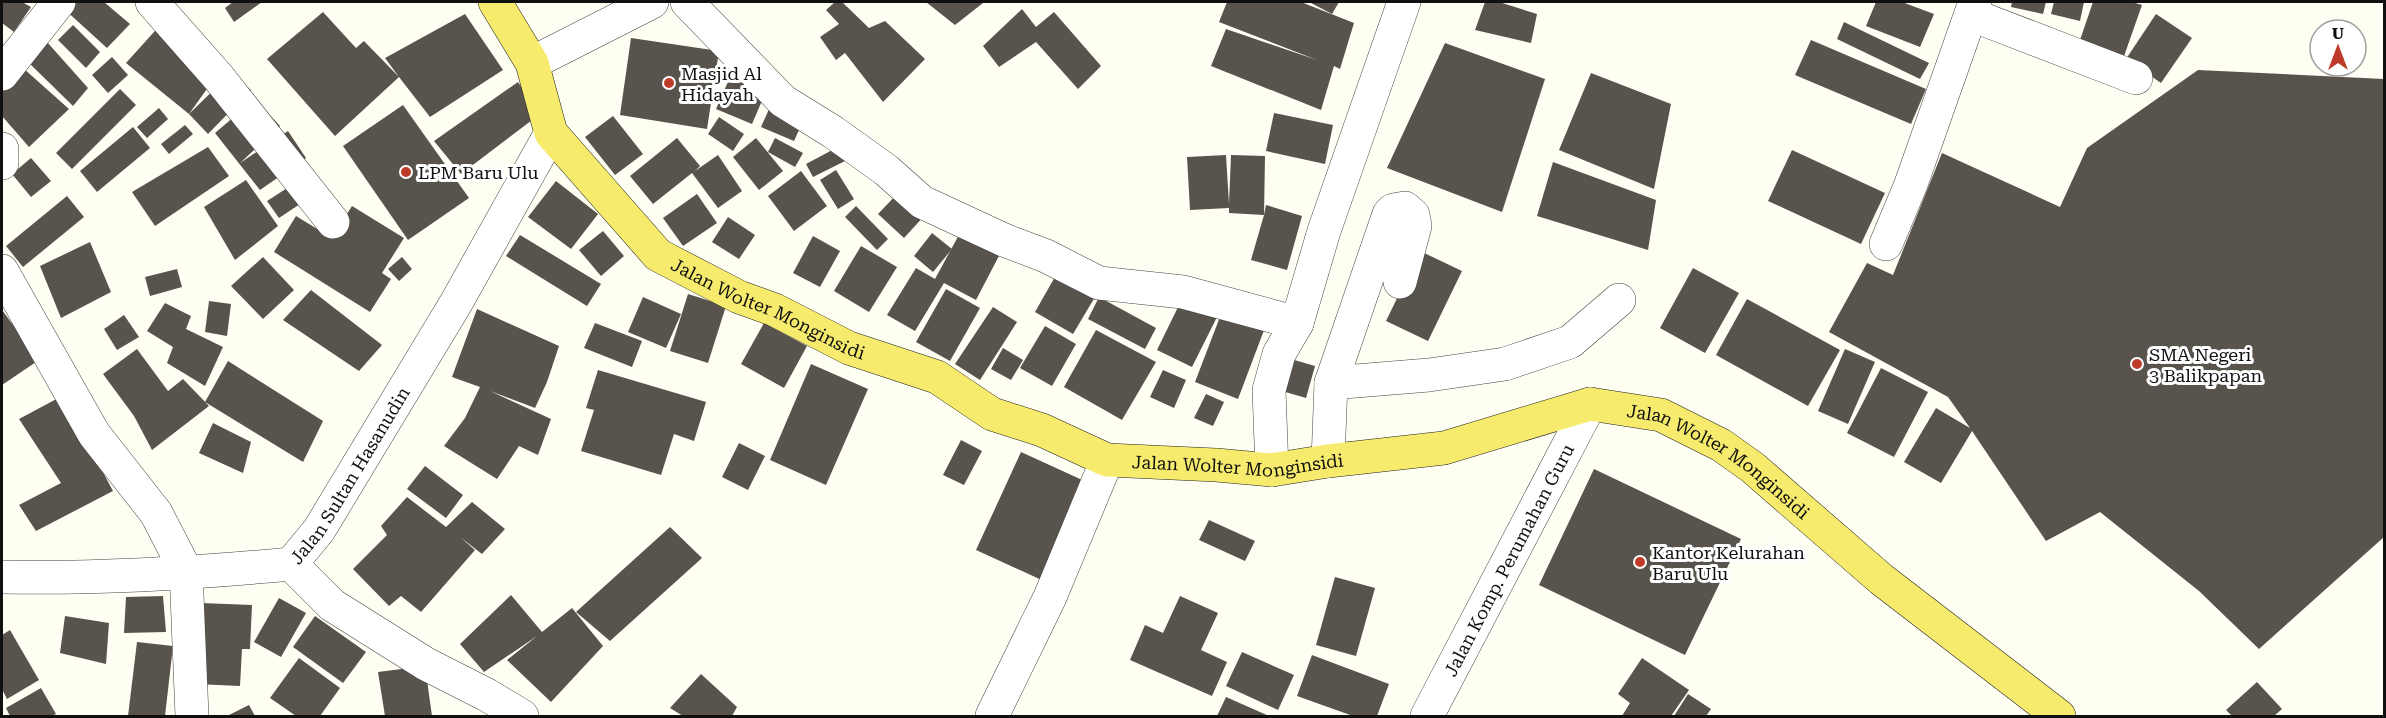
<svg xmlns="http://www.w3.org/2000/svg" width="2386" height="718" font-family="'Roboto Serif',serif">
<rect width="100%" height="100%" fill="#fffef3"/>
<!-- building -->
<g fill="#58534c">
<polygon points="2,2 22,2 31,7 14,32 2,23"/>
<polygon points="69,2 104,2 130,24 107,48 63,8"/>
<polygon points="233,2 262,2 234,22 225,8"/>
<polygon points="835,2 842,2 869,28 885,21 925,59 883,102 845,53 836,60 820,37 839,24 826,10"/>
<polygon points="926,2 980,2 983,3 955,25"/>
<polygon points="1227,2 1301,2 1354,23 1340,69 1334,66 1321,110 1211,66 1226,29 1317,60 1219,22"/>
<polygon points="1309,2 1339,2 1332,14"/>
<polygon points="1485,2 1499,2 1537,14 1531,43 1475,30"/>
<polygon points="1876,2 1902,2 1934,14 1920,47 1866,26"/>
<polygon points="2012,2 2046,2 2043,14 2011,7"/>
<polygon points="2054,2 2084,2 2080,21 2051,14"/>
<polygon points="2093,2 2132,2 2142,5 2123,59 2079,43"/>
<polygon points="1022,9 1036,27 1054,12 1101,66 1078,89 1036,42 999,67 983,46"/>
<polygon points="323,12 356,48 364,41 399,77 385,58 465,14 503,70 430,117 399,77 335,136 267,59"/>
<polygon points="2156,14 2192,38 2161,83 2126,59"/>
<polygon points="163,22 219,72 189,114 126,63"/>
<polygon points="1844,22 1929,63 1920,79 1837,39"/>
<polygon points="73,25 100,52 86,68 58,40"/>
<polygon points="631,38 719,51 707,129 620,115"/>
<polygon points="1811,40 1926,89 1911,124 1795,75"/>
<polygon points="47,42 88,88 73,106 25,59"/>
<polygon points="1445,43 1545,79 1502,212 1387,168"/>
<polygon points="112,57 128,75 108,93 92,75"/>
<polygon points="23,68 69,109 29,147 2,116 2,90"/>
<polygon points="2198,70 2384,79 2384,537 2259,649 2199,591 2100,512 2046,541 1972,431 1941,483 1904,462 1936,408 1970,428 1948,397 1829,332 1867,263 1893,275 1942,153 2060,207 2087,148"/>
<polygon points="1591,73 1671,104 1654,189 1559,150"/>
<polygon points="230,74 251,90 208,134 189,114"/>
<polygon points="731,75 767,89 752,124 716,109"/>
<polygon points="518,82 540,114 461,174 434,141"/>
<polygon points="120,89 136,105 72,169 56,153"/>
<polygon points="255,99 280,126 240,163 288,131 306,158 260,190 215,133"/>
<polygon points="403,105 469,198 408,240 343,146"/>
<polygon points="770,107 803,121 794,141 761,127"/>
<polygon points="159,108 168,119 147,138 137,127"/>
<polygon points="1274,113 1333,125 1325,164 1266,151"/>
<polygon points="613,116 643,154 615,175 585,137"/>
<polygon points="719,117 744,134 733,151 708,134"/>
<polygon points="185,125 193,134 169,154 161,144"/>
<polygon points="133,127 150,148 97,192 80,171"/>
<polygon points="677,138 700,166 695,171 718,155 742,191 718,208 692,173 653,204 630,176"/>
<polygon points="756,138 783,171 759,190 733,157"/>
<polygon points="775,138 803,153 795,167 768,152"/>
<polygon points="208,147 229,176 155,226 132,192"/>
<polygon points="838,147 845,161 813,177 806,164"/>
<polygon points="1792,150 1885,193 1861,244 1768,201"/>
<polygon points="1226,155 1229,204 1231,155 1265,156 1264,215 1266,205 1302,216 1287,270 1251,260 1264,215 1229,213 1229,208 1190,210 1187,157"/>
<polygon points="31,158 51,181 31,197 12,174"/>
<polygon points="1553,162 1656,200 1648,250 1537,216"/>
<polygon points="836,170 854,199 838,209 820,180"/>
<polygon points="801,171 827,206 794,231 768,196"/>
<polygon points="246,180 278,226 235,260 204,207"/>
<polygon points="556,181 598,214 571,249 528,217"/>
<polygon points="295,183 306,200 279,218 267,201"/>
<polygon points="900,191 925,215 904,238 878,214"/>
<polygon points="697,194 717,223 683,246 663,218"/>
<polygon points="67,196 84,217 23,267 6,246"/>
<polygon points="352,206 404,238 382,273 391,279 370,312 274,252 296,216 332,238"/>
<polygon points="856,206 888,239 877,250 845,217"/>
<polygon points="728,217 755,235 739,259 712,242"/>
<polygon points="603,231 624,256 601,276 579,250"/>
<polygon points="961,231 1001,252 976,300 944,283 915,331 887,315 916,268 935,279"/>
<polygon points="932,233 952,249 933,272 914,256"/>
<polygon points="520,235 601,284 587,306 506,256"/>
<polygon points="813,236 840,251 820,287 793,273"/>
<polygon points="90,242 111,292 61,318 40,266"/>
<polygon points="861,246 897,267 869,312 834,291"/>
<polygon points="1420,251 1462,271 1428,341 1386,321"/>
<polygon points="263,257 294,290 263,319 231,286"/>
<polygon points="402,257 412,269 399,281 388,269"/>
<polygon points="1693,268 1739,293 1705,353 1660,328"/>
<polygon points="177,269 182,287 150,296 145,277"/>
<polygon points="1056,275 1095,297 1073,334 1035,312"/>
<polygon points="946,289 980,308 950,361 916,342"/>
<polygon points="311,290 382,345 359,371 283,320"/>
<polygon points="688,294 726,306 708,363 670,351"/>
<polygon points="643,297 681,314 666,348 628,332"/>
<polygon points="1099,297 1156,328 1145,349 1088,319"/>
<polygon points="1183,297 1218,315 1192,367 1157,350"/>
<polygon points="1747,299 1840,350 1808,406 1716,355"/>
<polygon points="209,301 231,304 227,336 205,332"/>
<polygon points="165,303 191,316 186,329 223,347 205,386 167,363 173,347 147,331"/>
<polygon points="993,307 1017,322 980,380 955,364"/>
<polygon points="477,309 559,346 547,382 535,408 490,391 551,419 538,455 519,446 497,479 444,446 465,418 480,387 452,377"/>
<polygon points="1223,309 1266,325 1238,399 1195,382"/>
<polygon points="2,310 39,360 2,385"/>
<polygon points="124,315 139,337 117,350 104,329"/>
<polygon points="595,323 642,341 632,367 584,348"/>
<polygon points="764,323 807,346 784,388 741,364"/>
<polygon points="1045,326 1076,344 1052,386 1020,368"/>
<polygon points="1096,330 1156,362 1122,420 1064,387"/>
<polygon points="1003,348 1023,360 1011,380 991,369"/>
<polygon points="137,349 168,391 183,379 209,406 152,450 134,416 103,374"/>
<polygon points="1845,349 1875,362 1848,424 1818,411"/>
<polygon points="1284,357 1315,366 1306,398 1275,389"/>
<polygon points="228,361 323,421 303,462 205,402"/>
<polygon points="811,364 868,389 826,485 770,460"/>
<polygon points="1881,368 1928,392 1894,457 1847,433"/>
<polygon points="598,370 706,402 694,441 674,434 661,475 581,451 594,410 586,408"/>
<polygon points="1163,370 1186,380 1174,408 1150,397"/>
<polygon points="1206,394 1224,402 1213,426 1194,418"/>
<polygon points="62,396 113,491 36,531 19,505 61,483 19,419"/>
<polygon points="213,423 251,442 243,473 199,453"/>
<polygon points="961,440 982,451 964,485 943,475"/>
<polygon points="739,443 765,456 748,490 722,477"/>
<polygon points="1021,452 1091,484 1046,582 976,550"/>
<polygon points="425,466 463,495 446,518 407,489"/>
<polygon points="1594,469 1741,539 1685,655 1539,585"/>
<polygon points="407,497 446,527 472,502 505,529 482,554 460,537 475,550 421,612 401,596 389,606 353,569 387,535 381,526"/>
<polygon points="1209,520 1255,541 1245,561 1199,540"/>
<polygon points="670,527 702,558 610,641 576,612"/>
<polygon points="1335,577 1375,588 1356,656 1316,645"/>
<polygon points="511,595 542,632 572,608 603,646 551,702 507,660 537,636 484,672 460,644"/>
<polygon points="163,596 166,632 124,633 126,597"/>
<polygon points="1180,596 1218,613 1201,650 1227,662 1212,696 1130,660 1145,625 1163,633"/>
<polygon points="279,598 306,613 281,657 254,642"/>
<polygon points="201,603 252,605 250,649 242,649 240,686 196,684"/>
<polygon points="65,616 109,623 106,664 60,653"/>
<polygon points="315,616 366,652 343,683 293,647"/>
<polygon points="10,630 39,680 7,699 2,689 2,635"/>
<polygon points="137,642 173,646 165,716 128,716"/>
<polygon points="1242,652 1294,675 1278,710 1226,686"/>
<polygon points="1312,655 1389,684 1377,716 1353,716 1297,696"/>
<polygon points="299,658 340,688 320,716 296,716 270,698"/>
<polygon points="1642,658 1689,690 1671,716 1622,716 1630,703 1618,694"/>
<polygon points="425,666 432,716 385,716 378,672"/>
<polygon points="701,674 737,707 732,716 683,716 670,708"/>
<polygon points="2257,682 2282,709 2274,716 2232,716 2226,710"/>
<polygon points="41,688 56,714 51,716 10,716 6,708"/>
<polygon points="1688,694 1711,709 1706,716 1674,716"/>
<polygon points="1226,697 1269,716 1217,716"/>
<polygon points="249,705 255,716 227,716"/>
</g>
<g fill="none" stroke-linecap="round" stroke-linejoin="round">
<!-- minor casing -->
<g stroke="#434343" stroke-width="34">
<g id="minor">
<polyline points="152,2 219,78 333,222"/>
<polyline points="687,2 783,101 833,132 886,170 922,202 1004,240 1046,256 1099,283 1183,292 1297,323"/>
<polyline points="1972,15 2136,78"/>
<polyline points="532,63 652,2"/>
<polyline points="2,74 59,2"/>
<polyline points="2,149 2,163"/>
<polyline points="1886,244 1911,184 1975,2"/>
<polyline points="2,271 94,434 156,513 186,571 192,716"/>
<polyline points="1331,383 1429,375 1505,364 1570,342 1619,300"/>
<polyline points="1328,461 1331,383 1389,214 1393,210 1405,208 1413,215 1415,226 1400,282"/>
<polyline points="1272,470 1269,390 1279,354 1297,323 1324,231 1404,2"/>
<polyline points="291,564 332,605 426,664 487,695 522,716"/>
<path id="s1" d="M2,577C98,579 195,573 291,564L319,530L456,303L551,133"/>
<polyline points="992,716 1050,597 1107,460"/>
<path id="s2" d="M1427,716L1590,404"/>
</g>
</g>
<!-- major casing -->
<g stroke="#212121" stroke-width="34">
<g id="major">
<path id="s3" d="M495,2L532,63L551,133L658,255L739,297L775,310L849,348L937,377L992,414L1042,430L1107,460L1216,465L1272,470L1328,461L1444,448L1590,404L1661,415L1721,445L1752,467L1881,579L2059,716"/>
</g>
</g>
<!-- minor -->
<use href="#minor" stroke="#fff" stroke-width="33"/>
<!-- major -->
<use href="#major" stroke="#f6eb6c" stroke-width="33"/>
</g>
<!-- markers -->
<g fill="#bf3b29" stroke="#fff" stroke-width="2">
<circle cx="669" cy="83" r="6"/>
<circle cx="406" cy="172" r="6"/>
<circle cx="2137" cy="364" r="6"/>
<circle cx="1640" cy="562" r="6"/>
</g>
<g text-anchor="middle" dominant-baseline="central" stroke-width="6" stroke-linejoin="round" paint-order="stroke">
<!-- poi labels -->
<g font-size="18" fill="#101010" stroke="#fff" text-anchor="start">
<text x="681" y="73">Masjid Al<tspan x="681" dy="21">Hidayah</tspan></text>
<text x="418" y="172">LPM Baru Ulu</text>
<text x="2149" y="354">SMA Negeri<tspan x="2149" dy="21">3 Balikpapan</tspan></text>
<text x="1652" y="552">Kantor Kelurahan<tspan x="1652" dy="21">Baru Ulu</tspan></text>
</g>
<!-- street labels -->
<g font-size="18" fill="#101010" stroke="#fff">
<text stroke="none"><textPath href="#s3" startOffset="429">Jalan Wolter Monginsidi</textPath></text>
<text stroke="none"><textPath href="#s3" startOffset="933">Jalan Wolter Monginsidi</textPath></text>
<text stroke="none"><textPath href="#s3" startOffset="1437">Jalan Wolter Monginsidi</textPath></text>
<text stroke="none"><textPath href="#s1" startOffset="396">Jalan Sultan Hasanudin</textPath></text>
<text stroke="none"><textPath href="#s2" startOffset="176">Jalan Komp. Perumahan Guru</textPath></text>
</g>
</g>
<!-- border -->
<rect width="2386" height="718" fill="none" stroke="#101010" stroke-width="6"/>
<!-- north arrow -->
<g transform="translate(2338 48)"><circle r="28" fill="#ffffff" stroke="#9f9f9f" stroke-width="1.5"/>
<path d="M0-4.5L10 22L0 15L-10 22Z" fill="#bf3b29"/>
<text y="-9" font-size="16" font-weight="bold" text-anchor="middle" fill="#101010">U</text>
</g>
</svg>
